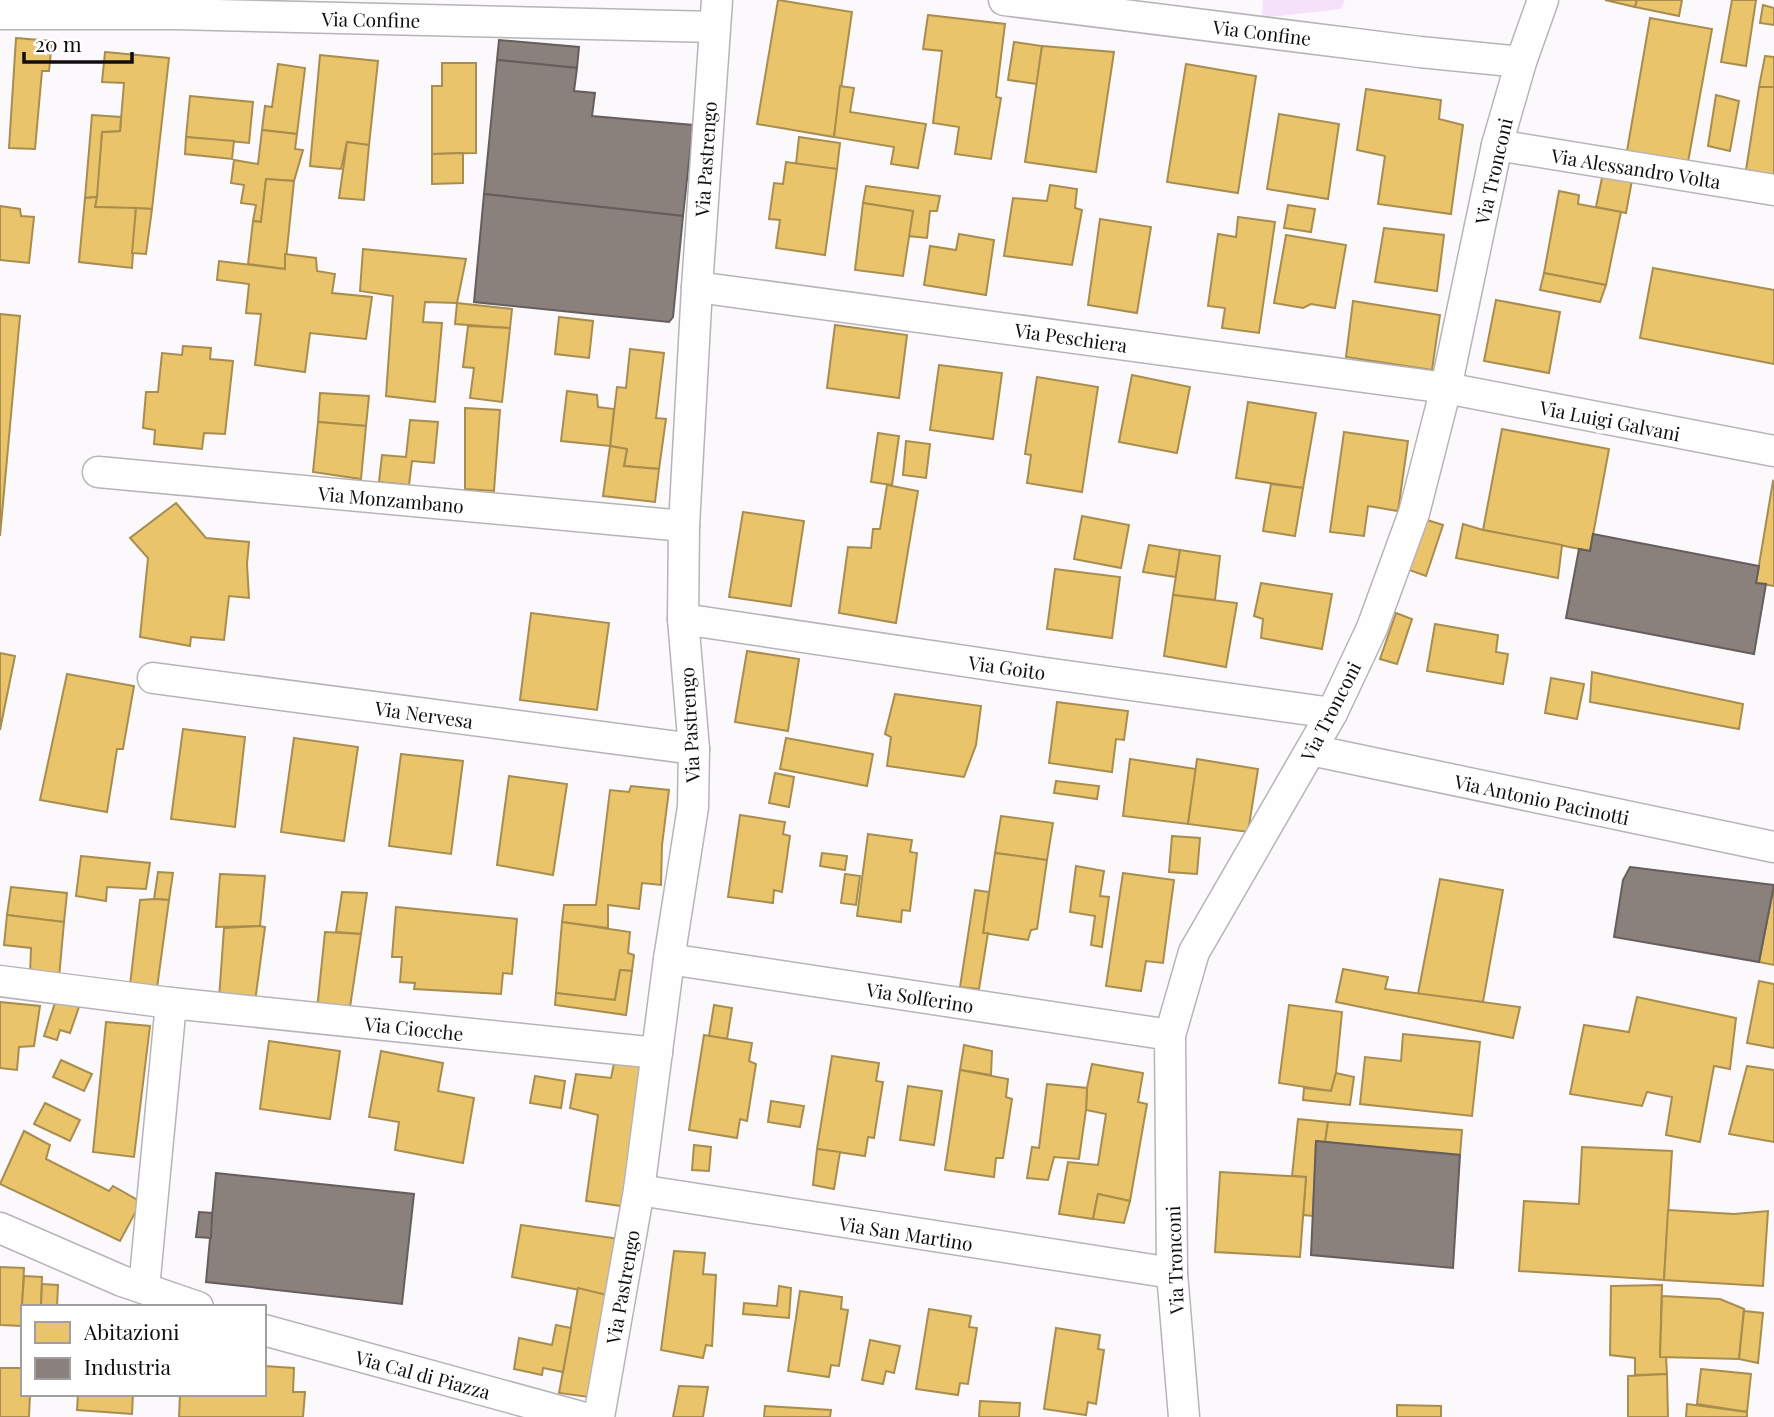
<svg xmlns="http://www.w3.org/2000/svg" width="1774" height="1417" font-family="'Playfair Display',serif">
<rect width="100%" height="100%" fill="#fcf9fd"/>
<!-- green -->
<polygon fill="#f5e2fa" points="1263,0 1345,0 1341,9 1262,18"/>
<!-- homes -->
<g fill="#e9c46a" stroke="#a88d4f" stroke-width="2">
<polygon points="778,0 852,12 834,137 757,124"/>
<polygon points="1605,0 1637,0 1635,7"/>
<polygon points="1637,0 1682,0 1679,16 1635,7"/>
<polygon points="1732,0 1756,0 1746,66 1721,62"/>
<polygon points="1763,5 1774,8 1774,25 1760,23"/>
<polygon points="928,15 1005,24 996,97 1001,98 991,159 955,154 959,127 933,123 942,51 923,49"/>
<polygon points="1650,18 1712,29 1688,162 1627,151"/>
<polygon points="16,38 52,41 49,71 42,71 35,149 9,148"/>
<polygon points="1014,42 1042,46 1037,84 1008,80"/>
<polygon points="1042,46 1114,52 1096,172 1025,162"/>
<polygon points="105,52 169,58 152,209 95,207 102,132 120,131 124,83 102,82"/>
<polygon points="320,55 378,61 369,145 347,142 341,169 310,166"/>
<polygon points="1765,56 1774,57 1774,87 1759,87"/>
<polygon points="442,63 476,63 476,153 432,154 432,86 442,86"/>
<polygon points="278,64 305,68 297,134 262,130 265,106 272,107"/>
<polygon points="1186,64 1256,76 1238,193 1167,182"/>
<polygon points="840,86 854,88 850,112 926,124 918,168 891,164 894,147 834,137"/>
<polygon points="1759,87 1774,87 1774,175 1746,170"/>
<polygon points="1366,89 1441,100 1439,119 1463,125 1451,214 1378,204 1385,156 1357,150"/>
<polygon points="1716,95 1739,101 1730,151 1708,146"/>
<polygon points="190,96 253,102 249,143 186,137"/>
<polygon points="1279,114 1339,124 1328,199 1267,189"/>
<polygon points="92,115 121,117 120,131 102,132 97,197 85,198"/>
<polygon points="262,130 297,134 295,149 303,150 294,181 266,179 261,222 253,221 256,205 241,203 244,185 231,183 234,160 258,164"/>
<polygon points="186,137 234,141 232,159 185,154"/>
<polygon points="799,137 840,143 837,169 796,164"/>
<polygon points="347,142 369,145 364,200 339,198"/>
<polygon points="463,153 463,183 432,184 432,154"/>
<polygon points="786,162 837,169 825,255 776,248 780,220 769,219 774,183 783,184"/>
<polygon points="1603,173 1632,180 1626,213 1596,207"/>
<polygon points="266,179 294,181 285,269 248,264 253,221 261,222"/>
<polygon points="1050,185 1077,189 1075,208 1082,210 1072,265 1004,256 1013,198 1047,201"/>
<polygon points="866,186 940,196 937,211 930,211 927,238 908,236 913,211 863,203"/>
<polygon points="1559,191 1579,195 1578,204 1621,212 1606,285 1544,273"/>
<polygon points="97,197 95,207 136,208 132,268 79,262 85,198"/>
<polygon points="863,203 913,211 903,276 855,270"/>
<polygon points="1288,205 1315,209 1311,232 1284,228"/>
<polygon points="0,206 20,209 21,216 34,217 29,263 0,260"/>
<polygon points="136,208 152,209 146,254 132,253"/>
<polygon points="1238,217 1275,222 1259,333 1222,328 1225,308 1208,306 1218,234 1236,237"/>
<polygon points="1100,219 1151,227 1137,313 1088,305"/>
<polygon points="1384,228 1444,235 1437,291 1375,282"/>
<polygon points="959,234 994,240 986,295 924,285 930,246 956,250"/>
<polygon points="1286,235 1346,245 1335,308 1311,304 1303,308 1274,303"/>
<polygon points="363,249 466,259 457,303 425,302 423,322 442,323 435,402 386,396 393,296 360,291"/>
<polygon points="285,254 316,258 317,271 335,274 332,293 372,297 366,339 310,333 305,372 255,365 261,314 246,313 249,284 217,280 219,261 285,269"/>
<polygon points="1653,268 1774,290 1774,364 1640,338"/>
<polygon points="1544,273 1606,285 1600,302 1540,290"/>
<polygon points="1496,300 1560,312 1549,373 1484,361"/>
<polygon points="1353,301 1440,315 1432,370 1346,357"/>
<polygon points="457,303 512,309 510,328 455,324"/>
<polygon points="0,314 20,316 0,536"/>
<polygon points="559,317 593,321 589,358 555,354"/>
<polygon points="835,325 907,335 899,398 827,388"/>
<polygon points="468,326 510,328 502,402 470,398 474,368 463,367"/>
<polygon points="183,346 211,348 210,359 233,361 225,434 204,433 202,449 154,444 155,430 143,428 146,392 158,392 162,353 182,355"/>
<polygon points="630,349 664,353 656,418 666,419 659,469 624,466 627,449 610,446 617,387 626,388"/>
<polygon points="939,365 1002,373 993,439 930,430"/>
<polygon points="1132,375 1190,387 1177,453 1119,442"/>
<polygon points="1037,377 1098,387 1082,492 1027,483 1031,455 1025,454"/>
<polygon points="567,391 597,395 598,407 614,409 610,446 561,441"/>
<polygon points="320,393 369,396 366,426 318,422"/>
<polygon points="1248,402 1316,413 1303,488 1236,478"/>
<polygon points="465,408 500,410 494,491 465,489"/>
<polygon points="410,420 438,422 434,463 412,461 409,485 379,482 382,455 406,457"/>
<polygon points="318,422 366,426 361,479 313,472"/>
<polygon points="1502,429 1609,449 1590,551 1483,530"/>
<polygon points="1344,432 1408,441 1398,511 1368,506 1364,536 1330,532"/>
<polygon points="878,433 899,436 892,485 871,482"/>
<polygon points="906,441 930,444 926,478 903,475"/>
<polygon points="610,446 627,449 624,466 659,469 655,502 603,496"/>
<polygon points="1773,481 1774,482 1774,586 1756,583"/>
<polygon points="1271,484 1303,488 1295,536 1263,531"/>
<polygon points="887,485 918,491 896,623 839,613 848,547 871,548 873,529 880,529"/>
<polygon points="176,503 206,538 249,542 247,564 249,598 229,596 224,640 191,637 190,646 140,637 148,558 130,538"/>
<polygon points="743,512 804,521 791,606 729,597"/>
<polygon points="1082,516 1129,525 1121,568 1074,559"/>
<polygon points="1427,520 1443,525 1426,576 1409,570"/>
<polygon points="1463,524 1483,530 1562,545 1558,578 1456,558"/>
<polygon points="1149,545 1180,550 1176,577 1143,572"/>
<polygon points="1180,550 1220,556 1215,600 1173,595"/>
<polygon points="1055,569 1120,577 1112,638 1047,629"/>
<polygon points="1261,583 1332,594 1322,649 1261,638 1263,619 1254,616"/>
<polygon points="1173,595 1237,603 1226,667 1164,656"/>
<polygon points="531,613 609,623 597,710 520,700"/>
<polygon points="1396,613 1412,619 1397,664 1380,659"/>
<polygon points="1435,624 1498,635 1496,652 1508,654 1503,684 1427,671"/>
<polygon points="747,651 799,659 788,731 735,722"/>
<polygon points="0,653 15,656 0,730"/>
<polygon points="1592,672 1743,704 1739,729 1590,702"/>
<polygon points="67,674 134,686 123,749 117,749 107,812 40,800"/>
<polygon points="1551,678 1584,684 1577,719 1545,713"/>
<polygon points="895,694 981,706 976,745 964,777 887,766 891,737 885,734"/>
<polygon points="1057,702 1128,711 1124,740 1116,739 1112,772 1049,763"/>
<polygon points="183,729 245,737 235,827 171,819"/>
<polygon points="294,738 358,747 344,841 281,832"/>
<polygon points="786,738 873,754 867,786 780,769"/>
<polygon points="401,754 463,761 451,854 389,846"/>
<polygon points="1130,759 1196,769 1188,824 1123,816"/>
<polygon points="1197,759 1258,769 1248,832 1188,824"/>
<polygon points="775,773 794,777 789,807 769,803"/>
<polygon points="509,776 567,784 553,875 497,865"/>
<polygon points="1056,781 1099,786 1097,799 1054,793"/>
<polygon points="631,786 669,790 662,845 661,885 642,883 639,909 608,905 608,928 562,922 564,905 596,905 610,790 629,792"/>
<polygon points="740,815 785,822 783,834 790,836 782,892 774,890 773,903 728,897"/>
<polygon points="1001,816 1053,823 1047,860 995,853"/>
<polygon points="868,834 912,840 910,852 917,853 910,911 902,910 901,922 857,916"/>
<polygon points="1172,836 1200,838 1197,874 1169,872"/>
<polygon points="822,853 847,856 845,870 820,866"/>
<polygon points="995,853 1047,860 1037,929 1031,930 1028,940 983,933"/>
<polygon points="81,856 150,863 146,889 107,887 106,901 76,896"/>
<polygon points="1076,866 1104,871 1100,896 1109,897 1102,947 1091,945 1095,916 1070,912"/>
<polygon points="158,872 173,873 169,900 154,899"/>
<polygon points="1123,873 1174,880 1163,963 1146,961 1141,991 1106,986"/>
<polygon points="220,874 265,876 260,926 216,927"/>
<polygon points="845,874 860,876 856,905 841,903"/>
<polygon points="1440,879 1503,890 1483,1002 1418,994"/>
<polygon points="1774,885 1774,965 1759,962"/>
<polygon points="11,887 67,893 64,922 7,915"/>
<polygon points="975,890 989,892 983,933 988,933 979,989 960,987"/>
<polygon points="342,892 367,893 361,934 336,932"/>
<polygon points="154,899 169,900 157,988 130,985 140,900"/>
<polygon points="396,907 517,919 512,974 503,973 501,994 414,989 415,983 400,982 402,957 392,957"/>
<polygon points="7,915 64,922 59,978 30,976 31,948 4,945"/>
<polygon points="562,922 630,932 628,953 634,955 632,971 620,970 615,1000 556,993"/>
<polygon points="260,926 265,927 255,1002 219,999 224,928"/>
<polygon points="325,932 361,934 349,1014 317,1010"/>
<polygon points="1343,969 1388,977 1385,989 1520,1007 1513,1038 1336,1002"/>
<polygon points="620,970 632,971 626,1015 555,1005 556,993 615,1000"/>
<polygon points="1759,981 1774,984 1774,1048 1747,1043"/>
<polygon points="1637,997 1736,1018 1730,1069 1714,1066 1700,1142 1666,1135 1672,1097 1647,1092 1642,1106 1570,1094 1584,1025 1629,1032"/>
<polygon points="56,1000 79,1007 70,1033 60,1030 57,1040 44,1036"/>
<polygon points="0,1002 40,1006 34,1046 19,1047 17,1070 0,1068"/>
<polygon points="714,1005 732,1008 727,1039 709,1036"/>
<polygon points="1289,1005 1342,1012 1336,1073 1331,1091 1279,1083"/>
<polygon points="106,1022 150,1026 134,1157 93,1152"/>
<polygon points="1403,1034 1480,1042 1472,1116 1360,1104 1365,1057 1401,1061"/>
<polygon points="704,1035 752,1043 749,1061 756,1064 747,1121 740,1119 737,1138 689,1130"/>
<polygon points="269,1041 340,1051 330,1119 260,1109"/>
<polygon points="964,1045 992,1051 991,1075 960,1070"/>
<polygon points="381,1051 443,1063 438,1091 474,1098 463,1163 395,1150 399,1122 369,1117"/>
<polygon points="832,1056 879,1063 876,1081 883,1082 874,1138 868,1137 865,1156 817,1149"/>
<polygon points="61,1060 92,1074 84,1091 53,1077"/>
<polygon points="614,1063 644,1067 621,1206 586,1201 598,1115 570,1108 576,1074 611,1078"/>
<polygon points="1092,1064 1143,1073 1138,1102 1147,1104 1130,1201 1098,1194 1093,1219 1059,1214 1068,1162 1098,1165 1106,1114 1086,1110 1087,1088"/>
<polygon points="1747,1066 1774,1070 1774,1142 1729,1134"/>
<polygon points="960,1070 1008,1079 1006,1097 1012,1099 1003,1158 996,1158 994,1177 945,1170"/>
<polygon points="1336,1073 1354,1077 1350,1105 1303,1100 1304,1088 1331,1091"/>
<polygon points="535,1076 565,1081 561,1108 530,1103"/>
<polygon points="1047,1084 1087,1088 1086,1110 1079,1159 1054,1157 1048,1180 1027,1178 1032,1147 1039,1148"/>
<polygon points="908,1086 942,1091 934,1145 900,1140"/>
<polygon points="771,1101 804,1106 800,1127 768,1122"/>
<polygon points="45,1103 80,1120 70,1141 34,1124"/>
<polygon points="1298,1119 1328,1122 1325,1142 1316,1141 1313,1216 1303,1215 1306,1177 1292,1176"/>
<polygon points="1328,1122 1462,1130 1460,1155 1325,1142"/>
<polygon points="24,1131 50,1145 46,1159 109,1191 113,1186 141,1202 120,1241 0,1184"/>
<polygon points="694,1145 711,1147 709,1171 692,1170"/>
<polygon points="1582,1147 1672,1151 1664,1280 1519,1271 1524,1201 1579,1204"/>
<polygon points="817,1149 840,1152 834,1189 813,1185"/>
<polygon points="1220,1172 1306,1177 1300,1257 1215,1252"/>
<polygon points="1098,1194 1130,1201 1124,1223 1093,1219"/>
<polygon points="1668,1210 1734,1214 1768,1211 1763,1286 1664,1280"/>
<polygon points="521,1225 620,1239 611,1296 512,1277"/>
<polygon points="674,1251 705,1253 703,1274 716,1275 712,1346 706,1345 703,1358 661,1350"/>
<polygon points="0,1267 24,1268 21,1326 0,1325"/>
<polygon points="24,1276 42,1277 41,1307 23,1307 21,1319"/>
<polygon points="42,1284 58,1285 57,1307 41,1307"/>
<polygon points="1662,1285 1660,1357 1666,1356 1667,1374 1635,1375 1635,1358 1610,1355 1611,1286"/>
<polygon points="779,1286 791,1288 789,1318 743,1314 744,1303 777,1306"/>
<polygon points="578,1288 611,1296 596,1398 559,1393"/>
<polygon points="800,1291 842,1297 841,1309 848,1310 839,1366 831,1365 829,1377 788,1371"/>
<polygon points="1662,1296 1720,1299 1744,1309 1739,1359 1660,1357"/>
<polygon points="929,1309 971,1316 969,1327 977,1328 968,1384 960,1383 958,1395 916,1389"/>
<polygon points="1744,1311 1763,1313 1758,1363 1739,1359"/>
<polygon points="556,1325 571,1328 563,1372 543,1368 542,1375 514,1369 519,1338 552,1345"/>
<polygon points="1056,1328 1100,1335 1098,1349 1104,1350 1096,1404 1088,1402 1086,1415 1044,1409"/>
<polygon points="870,1340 900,1346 894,1373 886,1371 883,1384 862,1380"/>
<polygon points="264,1366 294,1368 293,1392 305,1392 303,1417 179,1417 180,1394 264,1394"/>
<polygon points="0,1368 23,1368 23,1394 30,1394 29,1417 0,1417"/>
<polygon points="1701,1369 1751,1374 1747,1412 1697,1404"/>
<polygon points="1667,1374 1668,1417 1628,1417 1628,1376"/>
<polygon points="679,1386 708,1387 703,1417 673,1417"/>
<polygon points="78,1394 133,1394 132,1414 77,1410"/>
<polygon points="980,1401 1020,1403 1019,1417 979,1417"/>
<polygon points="1687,1404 1747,1412 1747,1417 1686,1417"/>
<polygon points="1397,1405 1441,1406 1441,1417 1397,1417"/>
<polygon points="765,1406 831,1410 830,1417 764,1417"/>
</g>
<!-- industry -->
<g fill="#8a817c" stroke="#665e5c" stroke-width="2">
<polygon points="499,40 579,47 577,68 497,60"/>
<polygon points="497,60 577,68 574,91 595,93 592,116 693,125 683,216 484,194"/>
<polygon points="484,194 683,216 673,317 669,322 474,302"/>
<polygon points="1593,534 1759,566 1756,583 1766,584 1754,654 1566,618 1579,549 1590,551"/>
<polygon points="1630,867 1774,885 1759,962 1614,937 1623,880"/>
<polygon points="1316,1141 1460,1155 1453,1268 1311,1255"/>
<polygon points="216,1173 414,1194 402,1304 206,1282"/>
<polygon points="199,1212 212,1213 211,1238 196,1237"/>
</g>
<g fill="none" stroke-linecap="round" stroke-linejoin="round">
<!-- minor casing -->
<g stroke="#b7b4b8" stroke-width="33">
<g id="minor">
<polyline points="1004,0 1420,52 1521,62"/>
<polyline points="0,14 175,14 714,27"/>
<polyline points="1497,145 1774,190"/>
<polyline points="697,287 1446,388 1774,451"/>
<polyline points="98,472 684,526"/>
<polyline points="683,619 1038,672 1332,713"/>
<polyline points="153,678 694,749"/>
<polyline points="1311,750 1774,847"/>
<polyline points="669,959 1170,1035"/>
<polyline points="0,981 171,1003"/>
<polyline points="639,1190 1172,1273"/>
<polyline points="0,1228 122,1281 198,1307"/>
<polyline points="144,1288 171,1003 657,1053"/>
<polyline points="264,1330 581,1417"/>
<polyline points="599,1417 639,1190 669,959 693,807 694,749 683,619 684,526 697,287 717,0"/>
<polyline points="1184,1417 1172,1273 1170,1035 1194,952 1332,713 1372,628 1414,513 1446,388 1497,145 1521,62 1543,0"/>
</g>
</g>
<!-- minor -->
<use href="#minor" stroke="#fffeff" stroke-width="30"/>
</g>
<g text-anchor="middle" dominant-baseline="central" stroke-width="7" stroke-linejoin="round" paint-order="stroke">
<!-- street labels -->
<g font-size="19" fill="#110d11" stroke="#fff">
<text transform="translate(371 19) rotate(1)">Via Confine</text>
<text transform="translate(1262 32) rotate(7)">Via Confine</text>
<text transform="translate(705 159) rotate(-86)">Via Pastrengo</text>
<text transform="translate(1636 168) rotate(9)">Via Alessandro Volta</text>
<text transform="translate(1493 171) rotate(-77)">Via Tronconi</text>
<text transform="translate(1071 337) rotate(8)">Via Peschiera</text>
<text transform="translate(1610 420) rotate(11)">Via Luigi Galvani</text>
<text transform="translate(391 499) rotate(5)">Via Monzambano</text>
<text transform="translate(1007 667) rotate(8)">Via Goito</text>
<text transform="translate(1330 711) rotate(-63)">Via Tronconi</text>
<text transform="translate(424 714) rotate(8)">Via Nervesa</text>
<text transform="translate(689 725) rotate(-93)">Via Pastrengo</text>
<text transform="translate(1542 799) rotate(12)">Via Antonio Pacinotti</text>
<text transform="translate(920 997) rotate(9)">Via Solferino</text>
<text transform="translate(414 1028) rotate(6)">Via Ciocche</text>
<text transform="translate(906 1233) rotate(9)">Via San Martino</text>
<text transform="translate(1174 1260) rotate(-92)">Via Tronconi</text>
<text transform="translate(622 1287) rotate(-80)">Via Pastrengo</text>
<text transform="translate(423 1374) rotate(15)">Via Cal di Piazza</text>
</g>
</g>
<!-- legend -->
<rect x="21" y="1305" width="245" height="91" fill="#ffffff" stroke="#a09ea0" stroke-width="2"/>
<rect x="35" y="1322" width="35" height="21" fill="#e9c46a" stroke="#a09ea0" stroke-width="2"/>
<text x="84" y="1340" font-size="21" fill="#110d11">Abitazioni</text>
<rect x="35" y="1358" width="35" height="21" fill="#8a817c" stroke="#a09ea0" stroke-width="2"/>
<text x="84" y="1375" font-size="21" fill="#110d11">Industria</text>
<!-- scale -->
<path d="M24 52v10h108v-10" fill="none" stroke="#110d11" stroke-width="3.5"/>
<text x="35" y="52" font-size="21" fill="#110d11" stroke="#ffffff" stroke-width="5" paint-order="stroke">20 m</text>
</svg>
